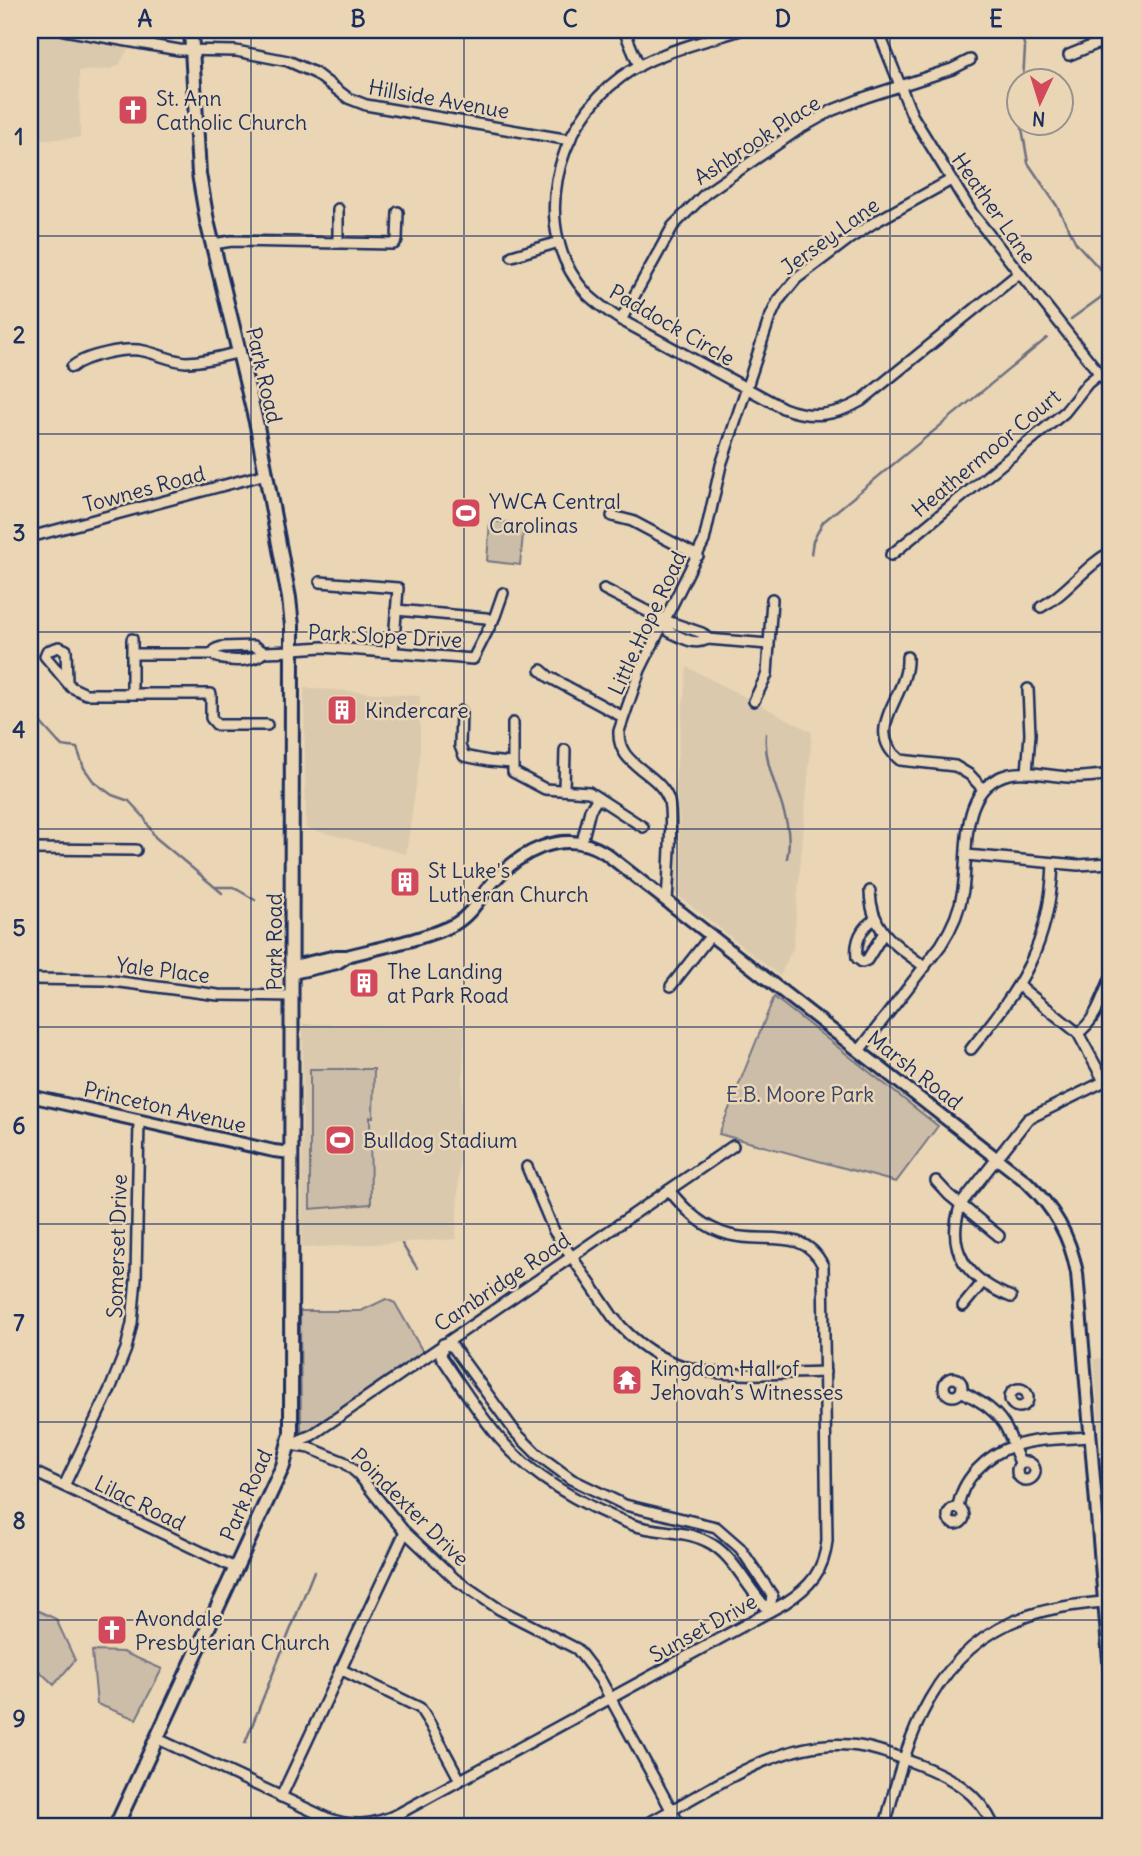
<svg xmlns="http://www.w3.org/2000/svg" width="1141" height="1856" font-family="Delius,sans-serif">
<rect width="100%" height="100%" fill="#ead5b4"/>
<filter id="ink" filterUnits="userSpaceOnUse"><feTurbulence type="fractalNoise" baseFrequency=".0143" numOctaves="2"/><feDisplacementMap in="SourceGraphic" scale="14" xChannelSelector="R" yChannelSelector="G"/><feConvolveMatrix kernelMatrix="1 2 1 2 8 2 1 2 1" color-interpolation-filters="sRGB"/></filter>
<g filter="url(#ink)">
<!-- built -->
<g fill="#dbc9ae">
<polygon points="30,30 128,49 119,65 110,69 79,71 80,138 30,140"/>
<polygon points="687,667 812,732 793,948 780,976 675,893 680,818 674,791"/>
<polygon points="304,688 420,696 420,757 406,854 306,828"/>
<polygon points="303,1024 465,1026 456,1239 302,1248"/>
<polygon points="1111,1357 1111,1565 1094,1359"/>
</g>
<!-- green -->
<g fill="#ccbda8" stroke="#747683" stroke-width="2">
<polygon points="490,521 524,524 520,565 487,561"/>
<polygon points="774,997 938,1126 896,1182 719,1134"/>
<polygon points="310,1069 374,1069 373,1117 370,1117 371,1204 310,1209"/>
<polygon points="386,1299 395,1303 423,1352 310,1430 301,1432 300,1311 361,1311"/>
<polygon points="30,1607 56,1619 75,1660 54,1685 30,1662"/>
<polygon points="92,1651 123,1652 162,1669 136,1719 97,1704"/>
</g>
<g fill="none" stroke-linecap="round" stroke-linejoin="round">
<!-- stream -->
<g stroke="#6d7080" stroke-width="2.5">
<polyline points="1020,30 1025,48 1023,80"/>
<polyline points="1021,122 1028,163 1057,206 1076,243 1111,281"/>
<polyline points="1071,319 1111,290"/>
<polyline points="811,554 813,541 823,522 1047,338"/>
<polyline points="30,711 58,742 62,746 77,748 84,768 94,782 112,795 129,801 143,816 155,837 222,893"/>
<path d="M766,734C762,777 797,815 787,858"/>
<polyline points="216,887 233,887 255,900"/>
<polyline points="402,1244 417,1268"/>
<polyline points="245,1743 314,1571"/>
</g>
<!-- minor casing -->
<g stroke="#1b2f5e" stroke-width="14">
<g id="minor">
<polyline points="64,30 179,50 236,51 288,61 315,73 348,98 366,105 570,140"/>
<polyline points="624,30 639,66"/>
<path d="M740,30C701,43 655,52 621,77C555,125 528,230 587,294C597,304 609,312 621,320L783,408C811,419 835,416 861,401L1018,274"/>
<polyline points="878,30 912,115 972,213 1111,388"/>
<polyline points="1099,30 1111,45"/>
<polyline points="1069,55 1106,40"/>
<polyline points="338,243 338,209"/>
<polyline points="213,244 232,241 394,244 397,240 398,212"/>
<polyline points="512,256 559,242"/>
<polyline points="621,320 673,226 706,193 799,129 833,110 866,97 952,69 970,60"/>
<path d="M72,367C86,355 126,347 144,351C158,354 172,361 186,362C204,362 223,356 240,352"/>
<polyline points="612,516 632,521 698,556"/>
<polyline points="30,537 266,474"/>
<polyline points="891,555 1065,412 1088,383 1099,374"/>
<polyline points="320,582 398,588 393,653"/>
<path d="M604,589L664,620L702,633L708,639C694,646 683,638 670,632L664,620"/>
<path d="M1041,607C1068,593 1084,566 1111,552"/>
<polyline points="396,610 486,618 493,621"/>
<polyline points="132,639 132,694"/>
<polyline points="708,639 768,644"/>
<polyline points="293,649 323,647 473,659 495,616 503,593"/>
<polyline points="132,654 212,654 216,649 222,647 254,646 264,652 293,651"/>
<path d="M212,654C225,663 252,663 264,652"/>
<path d="M907,657C909,697 861,728 900,760L955,766L970,775L983,789"/>
<polyline points="541,670 549,677 623,717"/>
<polyline points="67,682 66,650 59,647 47,651 45,656 71,687 86,694 211,694 211,718 217,725 267,725"/>
<polyline points="754,701 767,674 772,599"/>
<polyline points="461,711 460,746 464,756 489,761 512,763"/>
<polyline points="513,723 513,772 545,789 589,792 643,827"/>
<polyline points="1027,773 1030,734 1028,689"/>
<polyline points="564,790 565,750"/>
<polyline points="582,842 590,810 598,798"/>
<polyline points="30,849 136,850"/>
<polyline points="966,855 1078,865 1111,863"/>
<path d="M870,891C871,932 896,945 925,967"/>
<path d="M667,901C668,881 674,812 668,798C656,770 617,766 619,731L640,670L704,541L721,465L769,320L778,301L796,279L849,239L875,222L951,180"/>
<path d="M876,919C861,926 855,942 857,958L862,962L867,960L883,934"/>
<polyline points="30,979 105,980 218,995 293,996"/>
<polyline points="671,986 711,935"/>
<polyline points="1019,986 1078,1033 1104,1081"/>
<path d="M1078,1033C1096,1021 1103,995 1111,977"/>
<path d="M971,1049C1021,987 1050,946 1053,863"/>
<path d="M859,1051L941,945C952,928 960,910 963,890C969,850 958,787 1009,774C1027,770 1050,776 1068,777C1083,778 1097,776 1111,774"/>
<path d="M527,1167L554,1231L613,1317C671,1389 743,1373 825,1372"/>
<polyline points="936,1181 949,1195 999,1236"/>
<path d="M1011,1297C968,1280 944,1251 961,1204L1028,1119L1111,1078"/>
<polyline points="963,1306 982,1283"/>
<path d="M443,1344L453,1347L516,1433L537,1454L571,1479L625,1505L716,1527L740,1548L772,1595L770,1611C747,1591 735,1554 706,1541C684,1530 657,1533 633,1525C584,1506 534,1479 500,1439C478,1413 460,1384 441,1356Z"/>
<circle cx="953" cy="1387" r="9"/>
<circle cx="1019" cy="1398" r="9"/>
<path d="M961,1391C980,1401 999,1411 1008,1432C1013,1442 1015,1454 1021,1464"/>
<polyline points="291,1444 312,1435 733,1146"/>
<polyline points="290,1445 310,1448 344,1462 358,1474 403,1530 455,1579 499,1609 577,1649 600,1679 680,1826"/>
<circle cx="1026" cy="1471" r="9"/>
<polyline points="30,1470 235,1568"/>
<polyline points="64,1486 111,1387 126,1349 132,1323 136,1278 139,1120"/>
<circle cx="956" cy="1516" r="8"/>
<path d="M958,1508C961,1480 987,1454 1014,1446C1037,1438 1066,1439 1090,1437"/>
<polyline points="340,1669 420,1708 430,1724 460,1780"/>
<path d="M156,1738L327,1818C353,1828 375,1825 400,1813L785,1603C810,1587 824,1571 827,1541L823,1266C805,1226 763,1244 730,1235C703,1228 686,1211 669,1190"/>
<polyline points="281,1797 405,1532"/>
<path d="M643,1826C704,1794 779,1738 850,1745C874,1747 895,1756 917,1764C951,1777 978,1792 994,1826"/>
<path d="M885,1826C907,1737 934,1647 1030,1615C1054,1607 1079,1604 1104,1602"/>
</g>
</g>
<!-- tertiary casing -->
<g stroke="#1b2f5e" stroke-width="16">
<g id="tertiary">
<path d="M293,966L336,956H347C378,948 429,938 455,924C470,915 478,901 488,888C516,853 563,826 605,853L1027,1182C1054,1208 1070,1236 1077,1273L1111,1685"/>
<polyline points="297,972 337,963 345,958"/>
<polyline points="30,1096 274,1151 292,1153"/>
</g>
</g>
<!-- secondary casing -->
<g stroke="#1b2f5e" stroke-width="18">
<polyline id="secondary" points="116,1826 283,1466 291,1433 292,626 289,598 257,426 207,221 199,174 191,30"/>
</g>
<!-- minor -->
<use href="#minor" stroke="#ead5b4" stroke-width="9"/>
<!-- tertiary -->
<use href="#tertiary" stroke="#ead5b4" stroke-width="10"/>
<!-- secondary -->
<use href="#secondary" stroke="#ead5b4" stroke-width="12"/>
</g>
</g>
<!-- grid -->
<path fill="none" stroke="#1b2f5e" stroke-width="2" stroke-opacity="0.55" d="M251,30V1826M464,30V1826M677,30V1826M890,30V1826M30,236H1111M30,434H1111M30,632H1111M30,829H1111M30,1027H1111M30,1224H1111M30,1422H1111M30,1620H1111"/>
<!-- icons -->
<defs>
<g id="church-square" transform="scale(1.575)"><rect x="-9" y="-9" width="18" height="18" rx="4" fill="#d1495b" stroke="#ead5b4"/><path d="M-1.2-6h2.4v3.5h3.3v2.4h-3.3V6h-2.4V-.1h-3.3v-2.4h3.3Z" fill="#fff"/></g>
<g id="stadium-square" transform="scale(1.575)"><rect x="-9" y="-9" width="18" height="18" rx="4" fill="#d1495b" stroke="#ead5b4"/><path d="M0-5a6.5 5 0 1 0 0 10a6.5 5 0 1 0 0-10ZM-3.5-1.8h7v3.6h-7Z" fill="#fff"/></g>
<g id="building-square" transform="scale(1.575)"><rect x="-9" y="-9" width="18" height="18" rx="4" fill="#d1495b" stroke="#ead5b4"/><path d="M-4-6H4V6H1V3H-1V6H-4ZM-2.5-4.3h1.7v1.8h-1.7ZM.8-4.3h1.7v1.8H.8ZM-2.5-1h1.7V.8h-1.7ZM.8-1h1.7V.8H.8Z" fill="#fff"/></g>
<g id="temple-square" transform="scale(1.575)"><rect x="-9" y="-9" width="18" height="18" rx="4" fill="#d1495b" stroke="#ead5b4"/><path d="M0-6L5-2H3V0L6.5 2.5H4V6H1.5V3h-3V6H-4V2.5H-6.5L-3 0V-2H-5Z" fill="#fff"/></g>
</defs>
<g fill-rule="evenodd">
<use href="#church-square" x="133" y="110"/>
<use href="#stadium-square" x="466" y="513"/>
<use href="#building-square" x="342" y="710"/>
<use href="#building-square" x="405" y="882"/>
<use href="#building-square" x="364" y="983"/>
<use href="#stadium-square" x="340" y="1140"/>
<use href="#temple-square" x="627" y="1380"/>
<use href="#church-square" x="112" y="1630"/>
</g>
<g text-anchor="middle" dominant-baseline="central" stroke-width="5" stroke-linejoin="round" paint-order="stroke">
<!-- poi labels -->
<g font-size="21" fill="#1b2f5e" stroke="#ead5b4" text-anchor="start">
<text x="156" y="98">St. Ann<tspan x="156" dy="24">Catholic Church</tspan></text>
<text x="489" y="501">YWCA Central<tspan x="489" dy="24">Carolinas</tspan></text>
<text x="365" y="710">Kindercare</text>
<text x="428" y="870">St Luke's<tspan x="428" dy="24">Lutheran Church</tspan></text>
<text x="387" y="971">The Landing<tspan x="387" dy="24">at Park Road</tspan></text>
<text x="363" y="1140">Bulldog Stadium</text>
<text x="650" y="1368">Kingdom Hall of<tspan x="650" dy="24">Jehovah’s Witnesses</tspan></text>
<text x="135" y="1618">Avondale<tspan x="135" dy="24">Presbyterian Church</tspan></text>
</g>
<!-- street labels -->
<g font-size="21" fill="#1b2f5e" stroke="#ead5b4">
<text transform="translate(439 99) rotate(10)">Hillside Avenue</text>
<text transform="translate(757 140) rotate(-33)">Ashbrook Place</text>
<text transform="translate(994 208) rotate(55)">Heather Lane</text>
<text transform="translate(830 236) rotate(-36)">Jersey Lane</text>
<text transform="translate(672 325) rotate(30)">Paddock Circle</text>
<text transform="translate(264 375) rotate(77)">Park Road</text>
<text transform="translate(986 453) rotate(-40)">Heathermoor Court</text>
<text transform="translate(144 489) rotate(-15)">Townes Road</text>
<text transform="translate(647 623) rotate(-65)">Little Hope Road</text>
<text transform="translate(385 636) rotate(3)">Park Slope Drive</text>
<text transform="translate(274 942) rotate(-90)">Park Road</text>
<text transform="translate(163 970) rotate(7)">Yale Place</text>
<text transform="translate(915 1070) rotate(38)">Marsh Road</text>
<text transform="translate(165 1107) rotate(13)">Princeton Avenue</text>
<text transform="translate(117 1246) rotate(-88)">Somerset Drive</text>
<text transform="translate(502 1282) rotate(-34)">Cambridge Road</text>
<text transform="translate(246 1495) rotate(-66)">Park Road</text>
<text transform="translate(140 1503) rotate(26)">Lilac Road</text>
<text transform="translate(410 1507) rotate(45)">Poindexter Drive</text>
<text transform="translate(703 1628) rotate(-29)">Sunset Drive</text>
</g>
<!-- park labels -->
<g font-size="21" fill="#364469" stroke="#ead5b4">
<text x="800" y="1094">E.B. Moore Park</text>
</g>
</g>
<!-- margin -->
<rect width="1141" height="1856" fill="none" stroke="#ead5b4" stroke-width="77"/>
<!-- north arrow -->
<g transform="translate(1040 102) rotate(184)"><circle r="33" fill="#ead5b4" stroke="#979392" stroke-width="2"/>
<path d="M0-5L12 26L0 18L-12 26Z" fill="#d1495b"/>
<text y="-10" font-size="19" font-weight="bold" text-anchor="middle" fill="#1b2f5e">N</text>
</g>
<rect x="38" y="38" width="1064" height="1780" fill="none" stroke="#1b2f5e" stroke-width="2.5"/>
<g font-size="23" text-anchor="middle" font-weight="bold" fill="#1b2f5e">
<text x="145" y="27">A</text>
<text x="358" y="27">B</text>
<text x="570" y="27">C</text>
<text x="783" y="27">D</text>
<text x="996" y="27">E</text>
<text x="19" y="145">1</text>
<text x="19" y="343">2</text>
<text x="19" y="541">3</text>
<text x="19" y="738">4</text>
<text x="19" y="936">5</text>
<text x="19" y="1134">6</text>
<text x="19" y="1331">7</text>
<text x="19" y="1529">8</text>
<text x="19" y="1727">9</text>
</g>
</svg>
